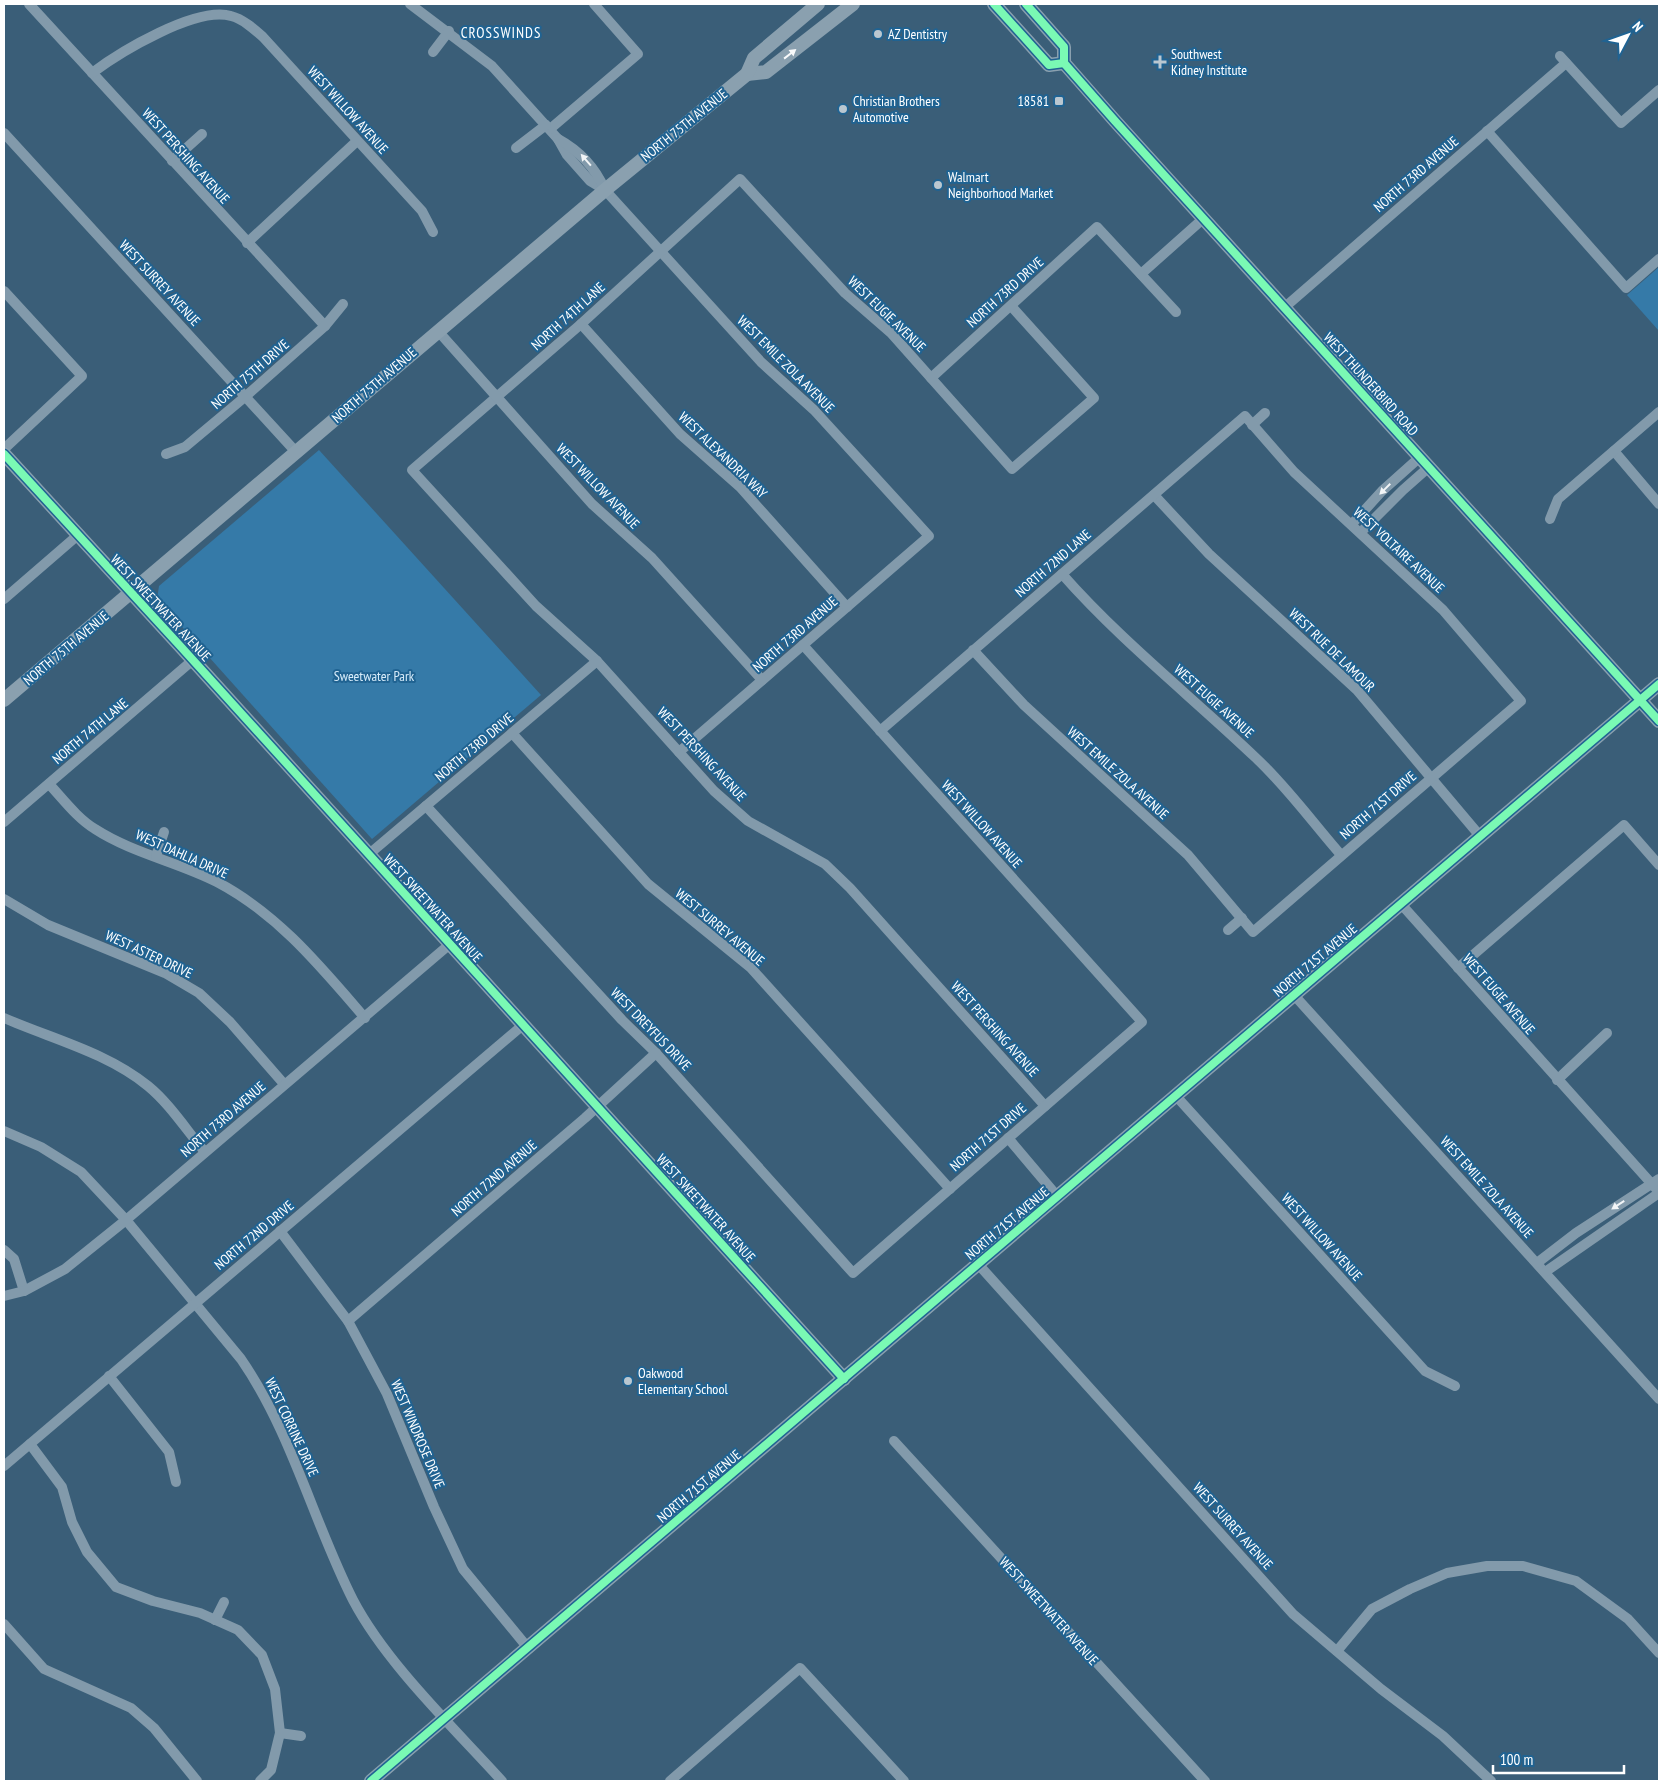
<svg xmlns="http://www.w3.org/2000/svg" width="1663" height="1785" font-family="'PT Sans Narrow',sans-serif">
<rect width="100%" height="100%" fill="#3a5e78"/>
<!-- green -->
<g fill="#357aa8">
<polygon points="1659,267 1659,331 1627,295"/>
<polygon points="319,450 541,695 372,839 157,599 159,586"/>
</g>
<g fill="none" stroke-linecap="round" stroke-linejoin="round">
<!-- street -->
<g stroke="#829aab" stroke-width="10">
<polyline points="29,4 325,326"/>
<polyline points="410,4 492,66 558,139 567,155 590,181 605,190"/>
<polyline points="433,52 449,31"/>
<polyline points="1560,56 1621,123 1659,90"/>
<path d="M92,73C120,52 196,6 231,16C243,19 254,29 263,37L422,211L433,232"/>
<polyline points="550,129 638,54 594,4"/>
<polyline points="1487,131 1626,288 1659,259"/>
<polyline points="4,133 296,452"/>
<path d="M558,139C580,151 595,167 605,190L761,362L814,410L929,536L679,752"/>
<polyline points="516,148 546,125"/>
<polyline points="172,161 202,134"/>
<polyline points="247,243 357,141"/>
<polyline points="1141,274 1204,218"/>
<polyline points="4,291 82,376 4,449"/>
<polyline points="1011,306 1094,398 1012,469 891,333 845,293 740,179 581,324 412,470 536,606 597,661 714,791 748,821 825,864 850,888 1045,1106"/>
<polyline points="1285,307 1566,63"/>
<polyline points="581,324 680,434 740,487 847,607"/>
<polyline points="438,331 592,504 652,558 762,680"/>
<polyline points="931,378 1097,227 1176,312"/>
<polyline points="1252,425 1265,413"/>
<polyline points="1614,451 1659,504"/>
<polyline points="166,454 185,447 246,396 325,326 343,304"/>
<polyline points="1154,495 1209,554 1357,690 1480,836"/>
<polyline points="1550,519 1558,499 1659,412"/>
<polyline points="1352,524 1382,491 1420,457"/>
<polyline points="1361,532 1403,490 1429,467"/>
<path d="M1062,574C1121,641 1191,696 1256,758C1287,787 1313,823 1341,855"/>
<polyline points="4,599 78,535"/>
<polyline points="880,731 1245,416 1294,472 1443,610 1521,701 1253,932 1188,855 1024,705 973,650"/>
<polyline points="512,733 648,884 750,967 950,1189"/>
<path d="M49,784C63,799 77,818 95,829C132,853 178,862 217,882C278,914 321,967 365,1018"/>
<polyline points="426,806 622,1020 656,1053 853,1273 1142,1022 803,645"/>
<polyline points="4,822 193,660"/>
<polyline points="368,855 597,661"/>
<polyline points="156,856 164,832"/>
<polyline points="4,899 48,925 165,973 199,993 230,1022 284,1084"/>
<polyline points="1401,904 1659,1192"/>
<polyline points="1228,930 1242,918"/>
<polyline points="1458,968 1624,825 1659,865"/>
<polyline points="1294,995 1659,1399"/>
<path d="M4,1018C52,1039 106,1052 148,1086C170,1104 187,1131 205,1152"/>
<polyline points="1557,1080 1607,1033"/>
<polyline points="1176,1096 1425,1371 1455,1386"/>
<path d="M4,1131L41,1147L81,1172L126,1220L241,1359C292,1433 313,1521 353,1600C386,1663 453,1727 502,1781"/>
<polyline points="1008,1138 1057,1196"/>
<polyline points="280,1231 348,1321 387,1394 434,1507 463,1569 528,1648"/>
<polyline points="4,1250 14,1259 24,1291"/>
<polyline points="1537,1263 1576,1233 1659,1179"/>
<polyline points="978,1264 1293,1614 1381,1689 1443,1736 1491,1781"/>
<polyline points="1545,1272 1659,1193"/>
<polyline points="4,1296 24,1291 65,1269 126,1220 450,944"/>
<polyline points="348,1321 585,1118 656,1053"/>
<polyline points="109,1376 169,1452 176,1482"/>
<polyline points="894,1441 1205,1781"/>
<polyline points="30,1444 62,1487 72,1522 87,1552 116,1587 153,1601 200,1613 238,1630 262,1655 275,1689 280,1733 271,1770 260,1781"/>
<polyline points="4,1466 523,1025"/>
<polyline points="215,1620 224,1602"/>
<polyline points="4,1624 44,1669 131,1708 154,1728 197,1781"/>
<polyline points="1337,1651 1372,1609 1410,1589 1447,1573 1487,1566 1523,1566 1576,1581 1628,1619 1659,1653"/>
<polyline points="280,1733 301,1736"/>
<polyline points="670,1781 800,1668 904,1781"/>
</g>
<!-- secondary -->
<g stroke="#8aa0af" stroke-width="14">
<polyline points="994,4 1049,65 1064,63"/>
<polyline points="1026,4 1064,47 1064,63 1115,121 1659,721"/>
<polyline points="747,74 766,72 853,4"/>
<polyline points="4,454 182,648 844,1379"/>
<polyline points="4,700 605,190 747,74 754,58 818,4"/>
<polyline points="371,1781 1659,684"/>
</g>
<!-- cycleway casing -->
<g stroke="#206392" stroke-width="11">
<g id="cycleway">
<polyline points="994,4 1049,65 1064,63"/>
<polyline points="1026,4 1064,47 1064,63 1115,121 1659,721"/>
<polyline points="4,454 182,648 844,1379"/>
<polyline points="371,1781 1659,684"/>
</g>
</g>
<!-- cycleway -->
<use href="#cycleway" stroke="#7af9b4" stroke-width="8"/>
</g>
<!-- one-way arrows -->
<defs><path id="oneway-solid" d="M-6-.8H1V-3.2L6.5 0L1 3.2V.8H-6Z" transform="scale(1.25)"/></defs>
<use fill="#f9fafb" href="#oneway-solid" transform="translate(790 54) rotate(-38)"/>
<g fill="#f2f5f7">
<use href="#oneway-solid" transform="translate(586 160) rotate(-131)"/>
<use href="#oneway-solid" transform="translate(1385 489) rotate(135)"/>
<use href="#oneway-solid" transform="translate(1618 1205) rotate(147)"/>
</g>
<!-- markers -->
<g fill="#bac7d0" stroke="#206392" stroke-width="2">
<circle cx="878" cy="34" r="5"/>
<path d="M1157.5 54.5h5v5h5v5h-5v5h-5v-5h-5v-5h5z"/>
<rect x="1054" y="96" width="10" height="10" rx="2.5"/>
<circle cx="843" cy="109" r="5"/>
<circle cx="938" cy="185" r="5"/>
<circle cx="628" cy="1381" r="5"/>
</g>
<g text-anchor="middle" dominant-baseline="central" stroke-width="4" stroke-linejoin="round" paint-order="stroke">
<!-- poi labels -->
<g font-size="14" fill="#fff" stroke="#206392" text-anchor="start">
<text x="888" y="34">AZ Dentistry</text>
<text x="1171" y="54">Southwest<tspan x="1171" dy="16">Kidney Institute</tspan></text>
<text x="853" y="101">Christian Brothers<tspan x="853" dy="16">Automotive</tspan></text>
<text x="1049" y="101" text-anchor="end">18581</text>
<text x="948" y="177">Walmart<tspan x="948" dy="16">Neighborhood Market</tspan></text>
<text x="638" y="1373">Oakwood<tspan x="638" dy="16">Elementary School</tspan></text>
</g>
<!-- street labels -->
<g font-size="14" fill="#fff" stroke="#206392">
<text transform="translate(348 110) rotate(48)">WEST WILLOW AVENUE</text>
<text transform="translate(684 125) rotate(-39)">NORTH 75TH AVENUE</text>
<text transform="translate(186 156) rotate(48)">WEST PERSHING AVENUE</text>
<text transform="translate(1416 174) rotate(-41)">NORTH 73RD AVENUE</text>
<text transform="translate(160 283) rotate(47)">WEST SURREY AVENUE</text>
<text transform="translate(1005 292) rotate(-42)">NORTH 73RD DRIVE</text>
<text transform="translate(887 314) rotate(44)">WEST EUGIE AVENUE</text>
<text transform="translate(568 316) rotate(-42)">NORTH 74TH LANE</text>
<text transform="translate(786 364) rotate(45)">WEST EMILE ZOLA AVENUE</text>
<text transform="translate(250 374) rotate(-41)">NORTH 75TH DRIVE</text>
<text transform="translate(1371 384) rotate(48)">WEST THUNDERBIRD ROAD</text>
<text transform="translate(374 385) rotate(-41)">NORTH 75TH AVENUE</text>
<text transform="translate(723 455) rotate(44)">WEST ALEXANDRIA WAY</text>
<text transform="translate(598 486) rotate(46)">WEST WILLOW AVENUE</text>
<text transform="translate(1399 550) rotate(43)">WEST VOLTAIRE AVENUE</text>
<text transform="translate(1053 563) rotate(-41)">NORTH 72ND LANE</text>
<text transform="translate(161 608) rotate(47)">WEST SWEETWATER AVENUE</text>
<text transform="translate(795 634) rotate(-41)">NORTH 73RD AVENUE</text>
<text transform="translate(66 648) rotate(-40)">NORTH 75TH AVENUE</text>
<text transform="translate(1332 650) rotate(44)">WEST RUE DE LAMOUR</text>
<text transform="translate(1214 701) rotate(42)">WEST EUGIE AVENUE</text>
<text transform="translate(90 731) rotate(-40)">NORTH 74TH LANE</text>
<text transform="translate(474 747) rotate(-40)">NORTH 73RD DRIVE</text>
<text transform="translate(702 754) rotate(47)">WEST PERSHING AVENUE</text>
<text transform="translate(1118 773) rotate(42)">WEST EMILE ZOLA AVENUE</text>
<text transform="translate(1378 805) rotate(-41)">NORTH 71ST DRIVE</text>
<text transform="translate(982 824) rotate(48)">WEST WILLOW AVENUE</text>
<text transform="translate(182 854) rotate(24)">WEST DAHLIA DRIVE</text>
<text transform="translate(433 908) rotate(48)">WEST SWEETWATER AVENUE</text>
<text transform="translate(720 927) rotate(40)">WEST SURREY AVENUE</text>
<text transform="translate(149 954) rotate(25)">WEST ASTER DRIVE</text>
<text transform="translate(1315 960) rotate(-40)">NORTH 71ST AVENUE</text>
<text transform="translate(1499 994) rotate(49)">WEST EUGIE AVENUE</text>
<text transform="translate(651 1029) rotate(46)">WEST DREYFUS DRIVE</text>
<text transform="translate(995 1029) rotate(48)">WEST PERSHING AVENUE</text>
<text transform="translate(223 1119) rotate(-41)">NORTH 73RD AVENUE</text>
<text transform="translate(988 1137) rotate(-41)">NORTH 71ST DRIVE</text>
<text transform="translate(494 1178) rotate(-41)">NORTH 72ND AVENUE</text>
<text transform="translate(1487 1187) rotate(48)">WEST EMILE ZOLA AVENUE</text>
<text transform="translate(706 1208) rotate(48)">WEST SWEETWATER AVENUE</text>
<text transform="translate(1007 1223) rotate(-40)">NORTH 71ST AVENUE</text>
<text transform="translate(254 1235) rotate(-40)">NORTH 72ND DRIVE</text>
<text transform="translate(1322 1237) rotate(48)">WEST WILLOW AVENUE</text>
<text transform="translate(292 1427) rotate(65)">WEST CORRINE DRIVE</text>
<text transform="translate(418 1434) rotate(67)">WEST WINDROSE DRIVE</text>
<text transform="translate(699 1486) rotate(-40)">NORTH 71ST AVENUE</text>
<text transform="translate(1233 1526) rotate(48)">WEST SURREY AVENUE</text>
<text transform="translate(1049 1611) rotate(48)">WEST SWEETWATER AVENUE</text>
</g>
<!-- park labels -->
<g font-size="14" fill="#d7ecfa" stroke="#206392">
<text x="374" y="676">Sweetwater Park</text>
</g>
<!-- neighbourhood labels -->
<g font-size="15" letter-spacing="1" fill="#fff" stroke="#206392">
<text x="501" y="32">CROSSWINDS</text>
</g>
</g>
<!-- border -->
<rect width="1663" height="1785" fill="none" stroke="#ffffff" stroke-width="10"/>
<!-- north arrow -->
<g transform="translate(1628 35) rotate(49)" stroke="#206392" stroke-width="4" paint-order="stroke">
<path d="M0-4L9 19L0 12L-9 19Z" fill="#ffffff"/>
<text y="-8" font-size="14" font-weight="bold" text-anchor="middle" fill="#ffffff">N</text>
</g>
<!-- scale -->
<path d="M1493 1765v8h131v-8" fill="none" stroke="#ffffff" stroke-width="2.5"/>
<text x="1500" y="1765" font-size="15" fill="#ffffff" stroke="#206392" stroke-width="4" paint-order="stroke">100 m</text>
</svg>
